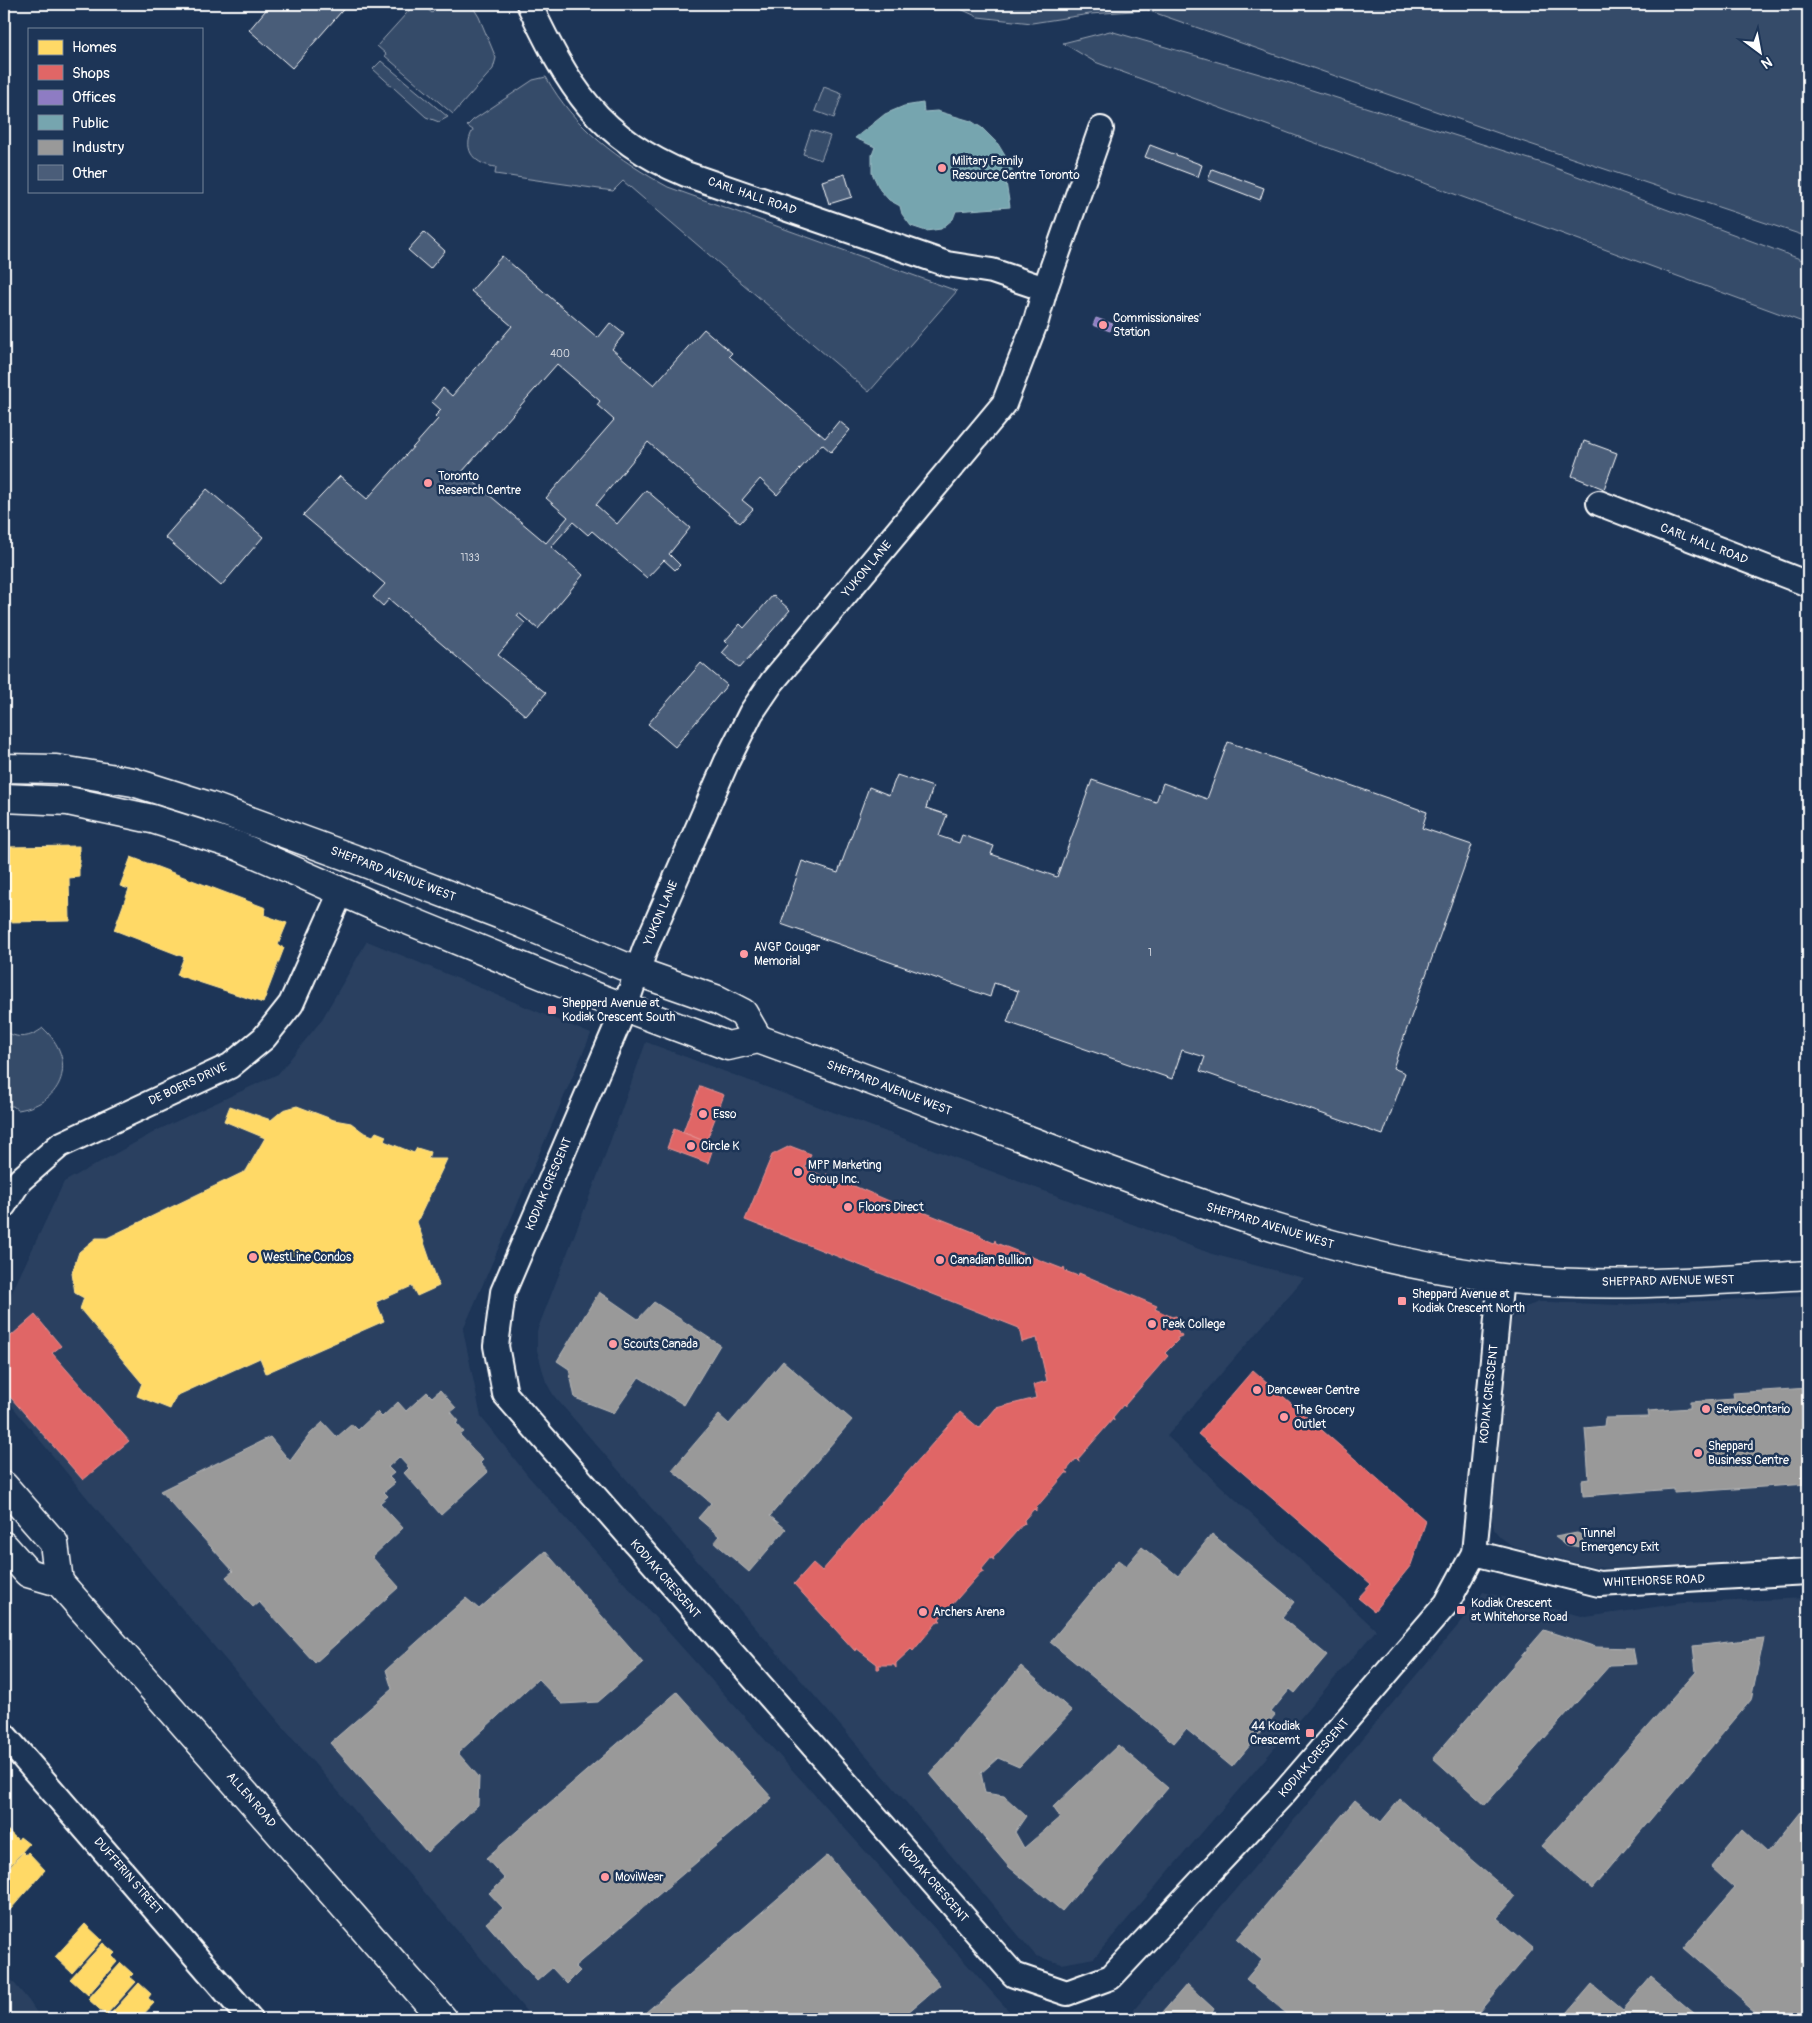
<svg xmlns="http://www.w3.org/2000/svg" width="1812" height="2023" font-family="Pangolin,sans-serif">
<rect width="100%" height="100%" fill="#1d3557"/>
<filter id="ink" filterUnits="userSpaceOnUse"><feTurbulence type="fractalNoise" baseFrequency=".02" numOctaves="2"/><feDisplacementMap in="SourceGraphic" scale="10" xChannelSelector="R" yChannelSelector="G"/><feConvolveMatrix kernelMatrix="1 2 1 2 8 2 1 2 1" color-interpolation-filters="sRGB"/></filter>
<g filter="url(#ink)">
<!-- built -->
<g fill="#2a4161">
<polygon points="367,941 591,1034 463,1330 481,1417 528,1476 1016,2019 533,2019 89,1500 4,1396 4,1309 64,1182 160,1129 278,1074 321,1021"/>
<polygon points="646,1042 1212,1254 1304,1278 1167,1436 1376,1630 1094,1958 1062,1964 1036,1956 878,1769 554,1396 546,1382 537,1350 537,1331 601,1167"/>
<polygon points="1808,1296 1808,1557 1616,1569 1593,1567 1514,1547 1499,1536 1494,1529 1492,1516 1508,1332 1513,1318 1523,1308 1539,1302 1550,1302 1618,1305"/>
<polygon points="1483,1592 1586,1617 1683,1603 1808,1598 1808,2019 1123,2019 1128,2017 1472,1609"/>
<polygon points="4,1971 29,2001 41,2019 4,2019"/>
</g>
<!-- green -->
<g fill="#364b69" stroke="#9aa5b4">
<polygon points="415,4 421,4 432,13 441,4 471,4 479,17 496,58 493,69 453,114 385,56 386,54 377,46"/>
<polygon points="950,4 1808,4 1808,237 1521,141 1147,10 1090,14 1032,23 978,17"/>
<polygon points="1110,31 1277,79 1542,163 1808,262 1808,324 1095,62 1063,43"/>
<polygon points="381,61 448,117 439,122 426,117 373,69"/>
<path d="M546,77C574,128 619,160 668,187L957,291L869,392L623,181L613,191L495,174L496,167C476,165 461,151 473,130L467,126L473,120L533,80Z"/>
<polygon points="824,87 842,94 834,118 815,111"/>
<polygon points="811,130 830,136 821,160 803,154"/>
<path d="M43,1028C78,1060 64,1103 18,1110L13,1106H4V1030C17,1040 30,1038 43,1028Z"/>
</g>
<!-- homes -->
<g fill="#ffd966" stroke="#ffe494">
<polygon points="79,846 79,877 69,878 70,921 4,922 4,847"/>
<polygon points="131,857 266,908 264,915 287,923 278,945 284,948 263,1003 177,975 184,957 114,930 129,889 120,886"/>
<polygon points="230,1106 271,1120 283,1110 297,1106 334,1120 351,1123 363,1132 373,1136 376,1132 386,1136 384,1141 414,1153 417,1148 430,1152 428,1159 447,1159 417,1222 439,1286 417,1296 412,1286 376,1302 384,1321 266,1373 260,1358 176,1396 170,1409 137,1396 142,1383 80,1309 84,1298 75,1293 72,1273 79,1252 96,1238 107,1238 246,1171 265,1138 224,1121"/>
<polygon points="5,1828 18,1840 20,1837 29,1844 4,1872"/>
<polygon points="23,1852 26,1855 28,1852 45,1870 10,1910 4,1904 4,1874"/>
<polygon points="85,1924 102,1940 72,1973 55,1957"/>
<polygon points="103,1943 115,1953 112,1956 117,1962 88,1995 70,1979"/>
<polygon points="121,1963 133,1974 130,1977 136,1982 106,2015 88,1999"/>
<polygon points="139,1983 151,1994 148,1998 154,2003 139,2019 106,2019"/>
</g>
<!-- shops -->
<g fill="#e06666" stroke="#e99494">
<polygon points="700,1086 724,1095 706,1142 683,1132"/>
<polygon points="674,1129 714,1145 708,1163 667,1148"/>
<polygon points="790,1146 811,1154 805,1168 813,1169 812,1171 825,1177 826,1174 894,1203 895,1201 897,1202 896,1204 910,1210 911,1207 981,1235 980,1237 994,1243 995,1240 996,1243 1063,1269 1064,1267 1065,1271 1078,1276 1079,1273 1157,1306 1155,1309 1172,1317 1176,1316 1177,1318 1175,1319 1179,1335 1181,1334 1182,1336 1177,1338 1178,1340 1165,1353 1168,1356 1125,1405 1125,1407 1123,1405 1113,1417 1114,1421 1113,1419 1078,1459 1079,1462 1076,1459 1066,1471 1069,1473 1066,1473 1036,1508 1036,1511 1034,1509 1024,1520 1025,1524 1024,1523 993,1558 994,1560 991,1558 981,1570 984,1572 981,1572 950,1607 951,1610 948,1608 939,1619 941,1621 938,1621 913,1651 911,1649 896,1663 896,1668 894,1665 879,1665 880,1669 877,1669 877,1664 856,1648 855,1651 794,1584 813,1563 822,1571 960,1412 979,1428 996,1408 1036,1398 1033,1385 1047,1381 1037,1338 1022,1342 1019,1328 745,1220 772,1155"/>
<polygon points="35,1315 61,1346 52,1353 129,1441 83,1480 4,1390 4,1342"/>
<polygon points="1253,1370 1426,1521 1411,1565 1374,1611 1358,1598 1371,1584 1198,1434"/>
</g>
<!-- offices -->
<polygon fill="#8e7cc3" stroke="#b0a3d5" points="1096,318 1113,324 1110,331 1093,325"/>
<!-- public -->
<polygon fill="#76a5af" stroke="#9fc0c7" points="923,103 924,112 937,111 971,121 982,128 998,144 1010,164 1013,173 1005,176 1010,207 956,211 953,219 941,229 926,231 911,226 902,214 900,206 889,200 880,190 872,173 872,155 875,147 855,138 885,114 904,106"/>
<!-- industry -->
<g fill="#999" stroke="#b8b8b8">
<polygon points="599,1292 638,1319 654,1302 720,1345 684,1405 639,1377 614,1413 575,1398 569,1369 557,1361"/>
<polygon points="783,1361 852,1420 770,1516 786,1529 749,1572 714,1542 719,1536 698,1518 711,1503 672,1470 719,1415 729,1424"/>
<polygon points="1808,1388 1808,1484 1674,1493 1674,1489 1583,1496 1582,1480 1589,1479 1585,1428 1604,1426 1605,1418 1649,1417 1648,1411 1690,1408 1690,1402 1734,1399 1733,1393"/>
<polygon points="440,1390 456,1408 451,1412 459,1421 456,1423 464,1432 460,1435 483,1460 480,1463 488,1472 441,1515 404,1473 409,1468 399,1457 388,1467 394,1473 389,1477 395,1483 384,1492 388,1496 380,1503 403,1528 372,1557 399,1587 315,1663 259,1602 253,1607 226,1577 233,1571 160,1491 270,1437 290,1461 310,1434 323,1422 337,1437 352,1424 358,1430 377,1412 382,1417 398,1402 406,1411 427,1392 432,1397"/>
<polygon points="1577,1533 1584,1536 1582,1547 1566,1545 1555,1537"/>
<polygon points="1212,1534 1295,1602 1282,1618 1327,1655 1295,1693 1290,1689 1271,1712 1275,1715 1232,1767 1186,1729 1174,1743 1050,1642 1118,1560 1126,1566 1142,1547 1178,1576"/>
<polygon points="545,1551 643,1663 598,1702 562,1704 538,1679 458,1753 479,1777 478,1805 427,1852 330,1743 392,1689 386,1670 466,1598 479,1609"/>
<polygon points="1544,1630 1596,1647 1633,1648 1636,1664 1610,1665 1485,1805 1433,1758"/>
<polygon points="1764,1638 1751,1700 1592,1889 1541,1846 1696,1672 1693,1646"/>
<polygon points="1021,1666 1072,1711 1019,1767 998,1758 981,1773 985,1793 1004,1796 1026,1816 1015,1832 1024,1848 1060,1817 1053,1807 1118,1745 1168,1788 1062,1911 1009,1867 930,1774"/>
<polygon points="677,1692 772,1798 575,1966 580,1971 567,1984 552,1968 537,1981 486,1923 503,1908 489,1893 505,1879 486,1858"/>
<polygon points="1400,1799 1515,1897 1497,1918 1533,1948 1473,2019 1293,2019 1246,1979 1262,1960 1237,1939 1355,1800 1381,1822"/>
<polygon points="1808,1802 1808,2019 1765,2019 1683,1948 1734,1888 1711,1867 1742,1830 1767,1853"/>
<polygon points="828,1855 940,1985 900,2019 650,2019 645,2013"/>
<polygon points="1651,1977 1701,2019 1562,2019 1592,1984 1623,2010"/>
<polygon points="1187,1984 1214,2009 1209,2019 1157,2019"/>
</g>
<!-- building -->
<g fill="#4a5d79" stroke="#fff" fill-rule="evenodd">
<polygon points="271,4 348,4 292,68 249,30"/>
<polygon points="1150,145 1202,165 1198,177 1145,157"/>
<polygon points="1212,169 1264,188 1260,200 1208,180"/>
<polygon points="845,174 852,197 829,204 822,181"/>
<polygon points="424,232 445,251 430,269 408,250"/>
<path d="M502,256L598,338L610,323L624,334L612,349L654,385L704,329L732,353L729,356L731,358L825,438L839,421L850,430L831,452L822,444L777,495L760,479L742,500L753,509L740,523L648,442L596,505L617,524L646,490L690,528L669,554L680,565L675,570L664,560L647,578L592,531L588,535L573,522L551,547L583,575L538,629L519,613L517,616L525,623L498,655L546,693L526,716L389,599L383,606L373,597L385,584L303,515L340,476L367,499L438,419L435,416L441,410L432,402L443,388L452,396L512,326L471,291ZM557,364L600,401L597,405L614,420L546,498L568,517L546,543L462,472Z"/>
<polygon points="1584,441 1617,453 1604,489 1572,476"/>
<polygon points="207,489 263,537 221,586 165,537"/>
<polygon points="773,595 790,610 740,668 722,653 729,645 725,641 740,624 744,628"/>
<polygon points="701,663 727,685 675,747 648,724"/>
<polygon points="1228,742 1427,812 1422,828 1472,845 1393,1068 1405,1073 1383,1135 1200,1071 1205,1057 1182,1050 1172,1079 1007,1022 1018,991 994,983 990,997 781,924 802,861 838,873 869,787 889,795 897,775 933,787 926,808 947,815 939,836 959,843 962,835 994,846 991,854 1057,877 1092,780 1156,802 1163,783 1207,799"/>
</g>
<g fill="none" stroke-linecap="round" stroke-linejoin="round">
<!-- minor casing -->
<g stroke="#fff" stroke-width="28">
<g id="minor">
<path d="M529,4C568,86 598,138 686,174L947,264L992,271L1045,289"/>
<polyline points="1101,129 1045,289 1036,321 1004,404 772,682 751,713 727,761 645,949 625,1007 503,1292 496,1346 505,1394 1014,1975 1067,1993 1111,1977 1282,1795 1447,1603 1474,1553 1501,1278"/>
<polyline points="1599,503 1808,584"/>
<polyline points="4,1205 20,1180 60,1145 230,1066 264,1038 291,1004 341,892"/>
<polyline points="1474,1553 1599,1584 1808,1572"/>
<polyline points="4,1735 250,2019"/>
</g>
</g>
<!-- secondary casing -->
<g stroke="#fff" stroke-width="31">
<g id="secondary">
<polyline points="4,768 56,769 133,782 209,806 360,861 509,918 638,972 718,1000 743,1013 758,1039"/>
<path d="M4,798L68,801L152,819L238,846L383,910L589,994L728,1046L758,1039C866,1078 974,1119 1081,1160C1217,1211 1356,1261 1502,1278C1603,1289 1707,1281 1808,1275"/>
<polyline points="4,1486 54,1543 59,1582"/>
<polyline points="4,1546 28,1573 59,1582 443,2019"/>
</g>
</g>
<!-- minor -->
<use href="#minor" stroke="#1d3557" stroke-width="24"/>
<!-- secondary -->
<use href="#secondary" stroke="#1d3557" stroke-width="28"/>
</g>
</g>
<!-- markers -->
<g fill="#ff9aa2" stroke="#1d3557" stroke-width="2">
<circle cx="942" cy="168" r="5"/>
<circle cx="1103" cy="325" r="5"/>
<circle cx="428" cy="483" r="5"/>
<circle cx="744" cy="954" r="5"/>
<rect x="547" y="1005" width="10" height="10" rx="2.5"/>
<circle cx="703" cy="1114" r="5"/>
<circle cx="691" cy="1146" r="5"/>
<circle cx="798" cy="1172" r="5"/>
<circle cx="848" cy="1207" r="5"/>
<circle cx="253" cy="1257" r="5"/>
<circle cx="940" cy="1260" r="5"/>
<rect x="1397" y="1296" width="10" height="10" rx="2.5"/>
<circle cx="1152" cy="1324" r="5"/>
<circle cx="613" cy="1344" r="5"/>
<circle cx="1257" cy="1390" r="5"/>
<circle cx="1706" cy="1409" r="5"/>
<circle cx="1284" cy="1417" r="5"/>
<circle cx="1698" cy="1453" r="5"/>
<circle cx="1571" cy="1540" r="5"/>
<rect x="1456" y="1605" width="10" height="10" rx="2.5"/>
<circle cx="923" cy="1612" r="5"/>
<rect x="1305" y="1728" width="10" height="10" rx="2.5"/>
<circle cx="605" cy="1877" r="5"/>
</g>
<g text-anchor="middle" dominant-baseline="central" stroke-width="5" stroke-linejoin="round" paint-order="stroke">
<!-- number labels -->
<g font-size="10" fill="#d2d6de">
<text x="560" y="354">400</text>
<text x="470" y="558">1133</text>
<text x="1150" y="953">1</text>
</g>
<!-- poi labels -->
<g font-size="12" fill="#fff" stroke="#1d3557" text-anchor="start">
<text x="952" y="161">Military Family<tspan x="952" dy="14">Resource Centre Toronto</tspan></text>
<text x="1113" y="318">Commissionaires'<tspan x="1113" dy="14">Station</tspan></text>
<text x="438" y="476">Toronto<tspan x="438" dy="14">Research Centre</tspan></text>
<text x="754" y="947">AVGP Cougar<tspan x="754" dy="14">Memorial</tspan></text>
<text x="562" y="1003">Sheppard Avenue at<tspan x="562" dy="14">Kodiak Crescent South</tspan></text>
<text x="713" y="1114">Esso</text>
<text x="701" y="1146">Circle K</text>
<text x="808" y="1165">MPP Marketing<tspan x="808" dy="14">Group Inc.</tspan></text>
<text x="858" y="1207">Floors Direct</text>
<text x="263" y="1257">WestLine Condos</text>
<text x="950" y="1260">Canadian Bullion</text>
<text x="1412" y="1294">Sheppard Avenue at<tspan x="1412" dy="14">Kodiak Crescent North</tspan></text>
<text x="1162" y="1324">Peak College</text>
<text x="623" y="1344">Scouts Canada</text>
<text x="1267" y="1390">Dancewear Centre</text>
<text x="1716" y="1409">ServiceOntario</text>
<text x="1294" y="1410">The Grocery<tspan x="1294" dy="14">Outlet</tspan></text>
<text x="1708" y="1446">Sheppard<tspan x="1708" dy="14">Business Centre</tspan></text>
<text x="1581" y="1533">Tunnel<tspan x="1581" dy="14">Emergency Exit</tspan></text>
<text x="1471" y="1603">Kodiak Crescent<tspan x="1471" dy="14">at Whitehorse Road</tspan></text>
<text x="933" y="1612">Archers Arena</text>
<text x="1300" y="1726" text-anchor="end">44 Kodiak<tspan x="1300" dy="14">Crescemt</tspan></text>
<text x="615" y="1877">MoviWear</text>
</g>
<!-- street labels -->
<g font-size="12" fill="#fff" stroke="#1d3557">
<text transform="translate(752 196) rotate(19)">CARL HALL ROAD</text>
<text transform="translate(1704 544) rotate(21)">CARL HALL ROAD</text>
<text transform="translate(867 569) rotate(-50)">YUKON LANE</text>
<text transform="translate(393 874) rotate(21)">SHEPPARD AVENUE WEST</text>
<text transform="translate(661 913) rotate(-67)">YUKON LANE</text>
<text transform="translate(188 1084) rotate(-25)">DE BOERS DRIVE</text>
<text transform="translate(889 1088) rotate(21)">SHEPPARD AVENUE WEST</text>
<text transform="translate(549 1184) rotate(-67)">KODIAK CRESCENT</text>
<text transform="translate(1270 1226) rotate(17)">SHEPPARD AVENUE WEST</text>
<text transform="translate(1668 1281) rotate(-1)">SHEPPARD AVENUE WEST</text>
<text transform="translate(1489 1394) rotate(-84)">KODIAK CRESCENT</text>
<text transform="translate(665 1579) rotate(49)">KODIAK CRESCENT</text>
<text transform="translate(1654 1581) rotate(-2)">WHITEHORSE ROAD</text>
<text transform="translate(1314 1758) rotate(-49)">KODIAK CRESCENT</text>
<text transform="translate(251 1800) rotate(49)">ALLEN ROAD</text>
<text transform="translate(128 1876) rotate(49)">DUFFERIN STREET</text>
<text transform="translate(933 1883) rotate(49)">KODIAK CRESCENT</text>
</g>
</g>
<!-- margin -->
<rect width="1812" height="2023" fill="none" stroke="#1d3557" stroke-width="20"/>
<rect x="10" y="10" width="1792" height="2003" fill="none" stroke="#fff" stroke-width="2" filter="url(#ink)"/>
<!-- legend -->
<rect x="28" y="28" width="175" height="165" fill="#1d3557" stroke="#77869a"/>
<rect x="38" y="40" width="25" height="15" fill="#ffd966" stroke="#77869a"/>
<text x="72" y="52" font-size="15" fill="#ffffff">Homes</text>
<rect x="38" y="65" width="25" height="15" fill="#e06666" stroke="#77869a"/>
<text x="72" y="78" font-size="15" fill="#ffffff">Shops</text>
<rect x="38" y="90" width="25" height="15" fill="#8e7cc3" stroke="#77869a"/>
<text x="72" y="102" font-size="15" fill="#ffffff">Offices</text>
<rect x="38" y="115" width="25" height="15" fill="#76a5af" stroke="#77869a"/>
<text x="72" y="128" font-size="15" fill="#ffffff">Public</text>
<rect x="38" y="140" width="25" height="15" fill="#999999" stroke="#77869a"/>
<text x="72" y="152" font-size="15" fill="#ffffff">Industry</text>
<rect x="38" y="165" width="25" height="15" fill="#4a5d79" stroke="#77869a"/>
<text x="72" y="178" font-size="15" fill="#ffffff">Other</text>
<!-- north arrow -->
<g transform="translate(1760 52) rotate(148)" stroke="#1d3557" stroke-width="4" paint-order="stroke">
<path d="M0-4L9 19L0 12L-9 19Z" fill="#ffffff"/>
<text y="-8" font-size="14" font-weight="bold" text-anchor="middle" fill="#ffffff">N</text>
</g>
</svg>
